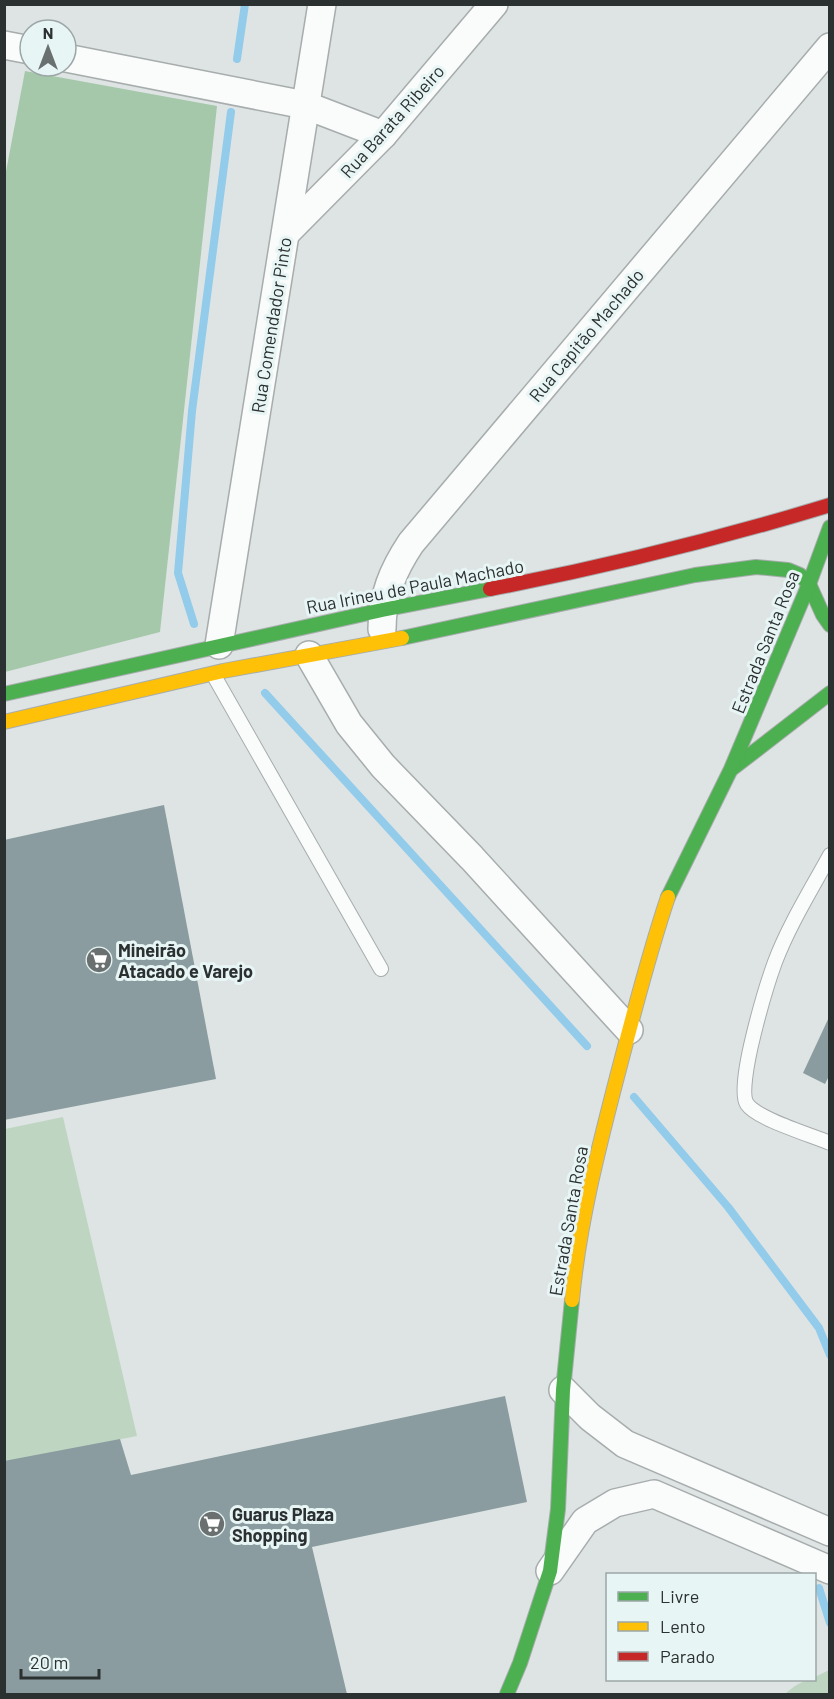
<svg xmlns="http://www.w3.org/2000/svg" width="834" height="1699" font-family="Barlow,sans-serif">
<rect width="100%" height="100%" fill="#dee4e4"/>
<!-- green -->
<g fill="#bed6c1">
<polygon points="63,1117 137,1436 5,1462 5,1129"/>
<path d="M829,1670V1694H785C794,1686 802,1680 814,1680L815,1677Z"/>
</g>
<!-- forest -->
<polygon fill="#a5c8aa" points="25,71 217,106 160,632 5,672 4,182"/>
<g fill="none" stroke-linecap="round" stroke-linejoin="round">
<!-- stream -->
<g stroke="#93cbea" stroke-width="8">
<polyline points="237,59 245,4"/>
<polyline points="194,624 178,573 192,411 231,112"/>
<polyline points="265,693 587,1046"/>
<polyline points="634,1097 728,1207 819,1328 830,1355"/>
<polyline points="819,1588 830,1623"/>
</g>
</g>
<!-- building -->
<g fill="#8a9c9f">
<polygon points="164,805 216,1079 4,1120 4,840"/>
<polygon points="830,1015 830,1074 825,1084 803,1073"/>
<polygon points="505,1396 527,1502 312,1547 347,1694 4,1694 4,1461 120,1439 131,1475"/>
</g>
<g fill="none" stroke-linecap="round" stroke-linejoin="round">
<!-- lane casing -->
<g stroke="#a7acac" stroke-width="16">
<g id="lane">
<polyline points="213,674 381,969"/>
<path d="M830,855C811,890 789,925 775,962C767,984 735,1087 747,1104C757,1119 811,1135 830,1143"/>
</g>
</g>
<!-- street casing -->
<g stroke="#a7acac" stroke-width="30">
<g id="street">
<polyline points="4,45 30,50"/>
<polyline points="66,58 305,105 383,135"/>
<polyline points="286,233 383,135 494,4"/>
<path d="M382,629C382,596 393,570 411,543L830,47"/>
<polyline points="219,645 322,4"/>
<polyline points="309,655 349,724 383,766 472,858 629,1030"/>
<polyline points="563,1390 590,1417 625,1444 830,1532"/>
<polyline points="550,1571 585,1521 615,1503 654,1494 830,1570"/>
</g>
</g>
<!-- fast casing -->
<g stroke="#a7acac" stroke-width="16">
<g id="fast">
<polyline points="402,638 695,575 756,567 788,570 800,575 809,584 823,615 830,625"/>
<polyline points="4,694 382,610 490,589"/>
<polyline points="733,768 830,693"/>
<polyline points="668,897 731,769 809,584 830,527"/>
<polyline points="507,1694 520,1663 550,1571 558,1509 563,1390 572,1300"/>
</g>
</g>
<!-- slow casing -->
<g stroke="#a7acac" stroke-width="16">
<g id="slow">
<polyline points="4,722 223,671 402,638"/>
<path d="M572,1300C579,1224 598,1150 617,1077C633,1016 648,956 668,897"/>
</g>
</g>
<!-- jam casing -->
<g stroke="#a7acac" stroke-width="16">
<path id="jam" d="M490,589C605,567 718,539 830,505"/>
</g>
<!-- lane -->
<use href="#lane" stroke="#fafbfb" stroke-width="14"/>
<!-- street -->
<use href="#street" stroke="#fafbfb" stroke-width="27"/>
<!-- fast -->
<use href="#fast" stroke="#4caf50" stroke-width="14"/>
<!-- slow -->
<use href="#slow" stroke="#ffc107" stroke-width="14"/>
<!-- jam -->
<use href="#jam" stroke="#c62828" stroke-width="14"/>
</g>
<!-- icons -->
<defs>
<g id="supermarket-disc" transform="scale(1.35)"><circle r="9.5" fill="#6a6f6f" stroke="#e7f5f4"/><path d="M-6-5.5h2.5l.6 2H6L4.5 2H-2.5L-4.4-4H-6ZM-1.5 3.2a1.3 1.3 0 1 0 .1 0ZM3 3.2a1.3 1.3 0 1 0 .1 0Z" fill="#fff"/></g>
</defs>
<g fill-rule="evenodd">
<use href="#supermarket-disc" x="99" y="960"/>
<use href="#supermarket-disc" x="212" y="1524"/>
</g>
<g text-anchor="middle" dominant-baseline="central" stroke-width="6" stroke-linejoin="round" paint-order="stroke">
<!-- street labels -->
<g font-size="18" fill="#2b3030" stroke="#e7f5f4">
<text transform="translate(392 121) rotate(-48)">Rua Barata Ribeiro</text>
<text transform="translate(271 325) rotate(-81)">Rua Comendador Pinto</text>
<text transform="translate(586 335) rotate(-50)">Rua Capitão Machado</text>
<text transform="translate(415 586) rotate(-11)">Rua Irineu de Paula Machado</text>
<text transform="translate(765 642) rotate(-68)">Estrada Santa Rosa</text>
<text transform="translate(568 1221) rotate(-80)">Estrada Santa Rosa</text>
</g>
<!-- poi labels -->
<g font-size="18" font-weight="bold" fill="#2b3030" stroke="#e7f5f4" text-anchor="start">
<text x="118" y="950">Mineirão<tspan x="118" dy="21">Atacado e Varejo</tspan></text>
<text x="232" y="1514">Guarus Plaza<tspan x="232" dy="21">Shopping</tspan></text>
</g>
</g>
<!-- border -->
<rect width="834" height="1699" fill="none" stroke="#2b3030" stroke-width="12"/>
<!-- legend -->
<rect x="606" y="1573" width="210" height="108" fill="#e7f5f4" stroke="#9ca6a6" stroke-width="1.5"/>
<rect x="618" y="1592" width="30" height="9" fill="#4caf50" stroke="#9ca6a6" stroke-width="1.5"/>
<text x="660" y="1603" font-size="18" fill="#2b3030">Livre</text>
<rect x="618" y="1622" width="30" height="9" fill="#ffc107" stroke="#9ca6a6" stroke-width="1.5"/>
<text x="660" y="1633" font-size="18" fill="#2b3030">Lento</text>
<rect x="618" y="1652" width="30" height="9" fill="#c62828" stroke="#9ca6a6" stroke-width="1.5"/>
<text x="660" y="1663" font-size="18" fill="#2b3030">Parado</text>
<!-- north arrow -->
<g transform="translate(48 48)"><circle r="28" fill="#e7f5f4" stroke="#9ca6a6" stroke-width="1.5"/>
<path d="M0-4.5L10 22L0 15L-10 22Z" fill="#6a6f6f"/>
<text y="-9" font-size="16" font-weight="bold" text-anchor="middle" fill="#2b3030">N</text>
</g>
<!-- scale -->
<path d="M21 1669v9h78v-9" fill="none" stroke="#2b3030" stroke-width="3"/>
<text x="30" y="1669" font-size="18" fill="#2b3030" stroke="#e7f5f4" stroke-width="4.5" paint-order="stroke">20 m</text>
</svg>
